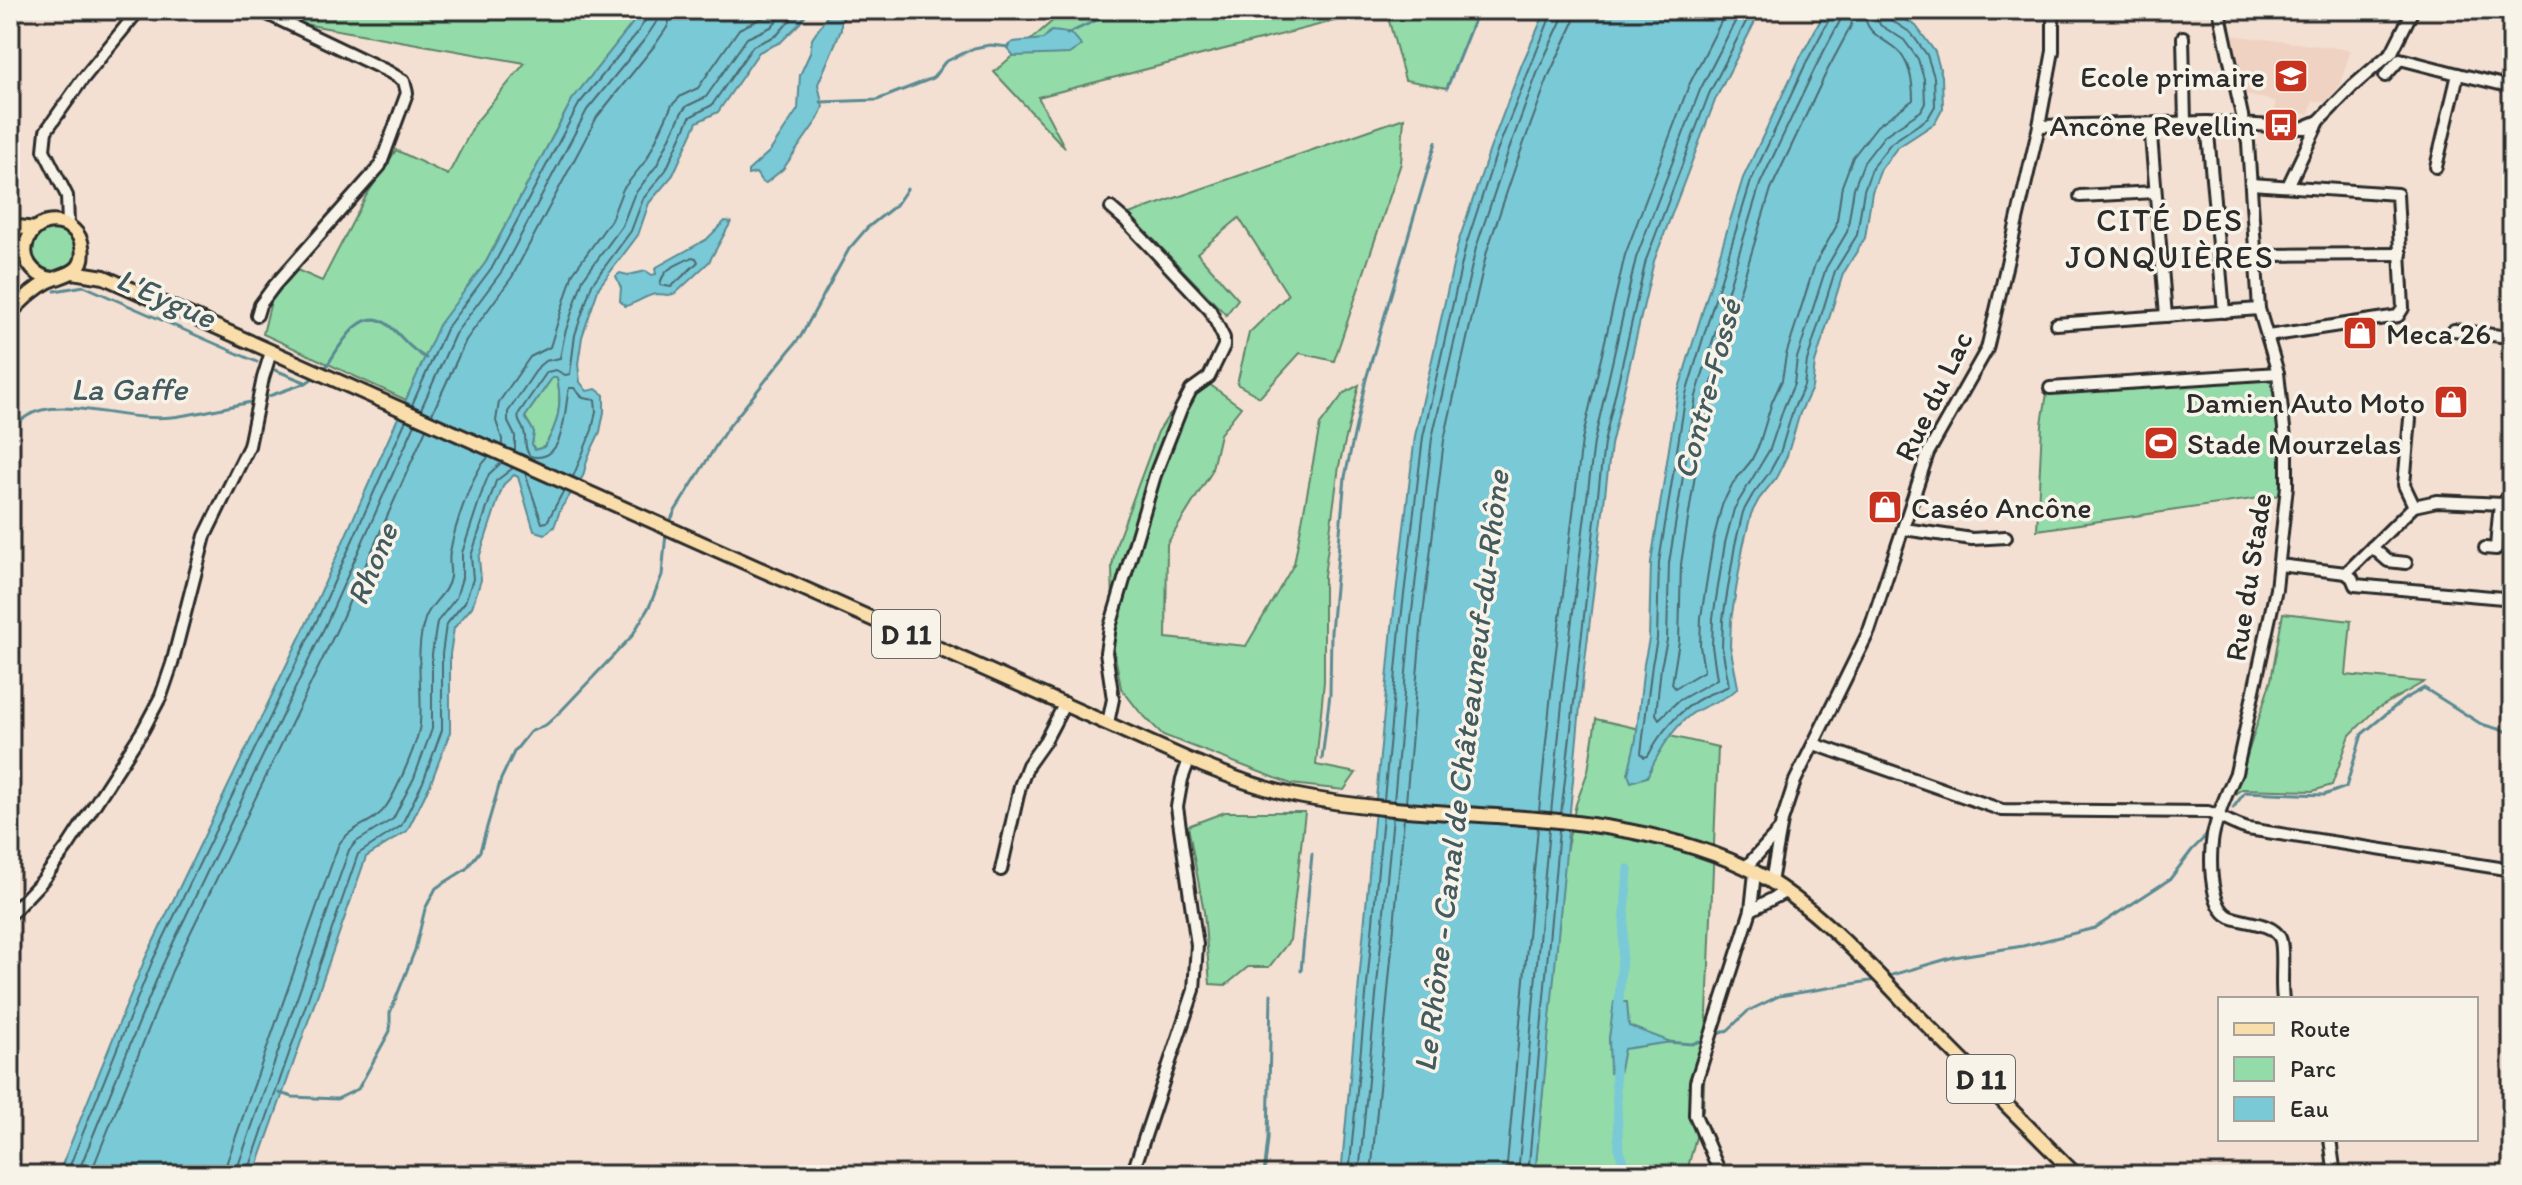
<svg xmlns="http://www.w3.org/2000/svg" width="2522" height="1185" font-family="Itim,sans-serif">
<rect width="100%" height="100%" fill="#f3e0d2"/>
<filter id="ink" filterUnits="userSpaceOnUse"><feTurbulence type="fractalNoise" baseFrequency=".0125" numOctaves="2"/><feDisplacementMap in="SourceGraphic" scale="16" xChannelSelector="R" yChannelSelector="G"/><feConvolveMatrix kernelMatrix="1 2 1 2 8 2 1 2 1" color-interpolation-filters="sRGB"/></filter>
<g filter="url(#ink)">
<!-- built -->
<polygon fill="#f0d2c2" points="2231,35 2329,47 2351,50 2339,87 2325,102 2313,101 2309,114 2275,110 2275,101 2245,95"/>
<!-- green -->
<g fill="#93dba9" stroke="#5f836a" stroke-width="2">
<polygon points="274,10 643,10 572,100 486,262 440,325 406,400 263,334 271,301 297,270 322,281 366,196 396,150 448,175 475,123 525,63 304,24"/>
<polygon points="1065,10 1377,10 1038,97 1065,148 994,72"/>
<polygon points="1386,10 1478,10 1447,88 1405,80"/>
<polygon points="1404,118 1401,163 1334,361 1300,353 1260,397 1237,384 1249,333 1288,295 1239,218 1197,253 1238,299 1226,315 1129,214"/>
<circle cx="54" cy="250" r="22"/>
<polygon points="2271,370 2282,460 2281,495 2037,530 2042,424 2047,393"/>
<path d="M552,378H557C563,405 558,425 544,447L534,450L532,444L534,432L525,417Z"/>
<polygon points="1209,384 1241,407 1220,434 1211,473 1167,544 1166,638 1246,646 1294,564 1320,425 1344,393 1359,385 1339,466 1324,576 1324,681 1316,765 1356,773 1344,790 1291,784 1163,735 1139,711 1121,688 1114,650 1112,566 1117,542 1158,432 1169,415 1192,393"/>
<polygon points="2283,613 2351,621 2346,675 2424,682 2375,710 2350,735 2332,785 2313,791 2242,789 2235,794 2271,680"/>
<polygon points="1596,719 1718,747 1703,1110 1686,1175 1535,1175 1564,861 1576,804 1588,771"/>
<polygon points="1225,812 1305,812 1290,940 1269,967 1248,967 1226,985 1210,984 1204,912 1188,826"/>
</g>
<!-- water -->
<g fill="#7ac9d7" stroke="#5a8a92" stroke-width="2" fill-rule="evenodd">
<path d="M643,10H809L800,23L781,42L759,52L718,112L697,122L673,175L649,203L638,235L599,287L582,337L578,364L580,382L587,391L596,389L604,395V412L600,432L588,457L583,476L561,508L554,527L545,534L534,531L518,477L514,475L504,484L500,494L479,558L481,580L472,607L454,628L450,654V732L430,785L407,831L366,857L254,1175H58L145,959L311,614L439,325L486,262L572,100ZM552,378H557C563,404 558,425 544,447L535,450L532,444L534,432L525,417Z"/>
<polygon points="831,10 848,10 841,22 841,30 818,84 823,107 818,119 783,169 766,183 762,182 756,173 748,175 748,171 770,151 798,109 800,75 810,53 812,39"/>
<polygon points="1546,10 1761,10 1716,98 1654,261 1611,445 1582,686 1535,1175 1341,1175 1392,627 1415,436 1458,243 1490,149 1522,64"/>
<path d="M1826,10H1888L1916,26L1935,52L1942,76L1943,108L1935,123L1897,148L1881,169L1872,192L1865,238L1843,274L1815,363L1812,388L1800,413L1787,456L1776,478L1759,499L1751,514L1743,547L1731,620L1730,646L1738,687C1730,699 1703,705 1690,715C1670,731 1657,755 1647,777L1631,782L1628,774L1636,739L1644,664L1649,639L1651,562L1678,392L1743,178L1800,58Z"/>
<path d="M1051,31C1065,32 1075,32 1081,46L1069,54L1014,56L1006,47L1013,42L1043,39Z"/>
<path d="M725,221L731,222L709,262L676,293C669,297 665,294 657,294C645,295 636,304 625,306L620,301L621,288L616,276L620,273L628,275L646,271L652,275L656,274L655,268L707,239Z"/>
<polygon points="1614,1002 1627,1002 1629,1026 1671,1042 1624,1049 1619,1074 1610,1073 1609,1038"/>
</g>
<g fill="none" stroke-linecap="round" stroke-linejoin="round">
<!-- shore -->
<g stroke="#4b6a70" stroke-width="2">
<path d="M1832,10L1831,16L1807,61L1751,181L1686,394L1659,562L1657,639L1652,665L1641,753L1644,757L1648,756C1660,732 1680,709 1705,696C1713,692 1721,690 1729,686L1722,647L1723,619L1735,545L1743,512L1753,494L1769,473L1780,453L1793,410L1804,386L1807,361L1835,271L1857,235L1864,190L1873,166L1891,143L1928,118L1935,106L1934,77L1927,55L1911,33L1888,18L1886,10"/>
<polyline points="1842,10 1840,21 1816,66 1760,184 1696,396 1669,563 1667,640 1661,667 1656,714 1659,719 1678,701 1717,679 1712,646 1713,618 1725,543 1734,509 1770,449 1784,407 1794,384 1797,358 1826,268 1847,232 1854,188 1864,162 1885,135 1921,111 1925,103 1924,79 1918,59 1904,40 1880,25 1876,10"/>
<path d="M1854,10L1851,26L1827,71L1771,189L1707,399L1681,564L1679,641L1672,684L1675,688L1704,671L1700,646L1701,617L1713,541L1722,505L1733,483L1751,461L1759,445L1772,402L1782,380L1786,355L1815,264L1836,227L1842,186L1853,157L1877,126L1913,100C1913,83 1911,65 1899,52C1884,37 1865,36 1864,10"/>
<path d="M692,257L696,258L698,262L671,287L660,285C663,267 677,266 692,257Z"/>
<polyline points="412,405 446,329 493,266 579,104 637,33 648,16 649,10"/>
<polyline points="421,409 455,334 502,271 587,110 645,39 657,21 659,10"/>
<polyline points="432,414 466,340 512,277 597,117 655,45 668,26 671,10"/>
<polyline points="502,446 502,439 496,421 499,402 530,357 550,347 573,273 611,220 623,189 647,159 672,105 681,96 698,88 739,29 764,17 771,10"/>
<polyline points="515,451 515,436 508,422 508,412 539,366 545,361 560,358 565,333 583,279 622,226 634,195 657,165 682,112 687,106 706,97 747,38 771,27 787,10"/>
<polyline points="525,473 542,523 547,522 564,490"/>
<path d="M573,477L592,430L596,411L595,400L583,398L574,388H569C564,409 566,465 530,456C523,447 527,441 524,431C521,423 517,422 519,413L547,372L556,370L565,375L570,374L575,335L592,284L631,231L643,199L666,170L690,117L712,105L753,46L777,35L799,10"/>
<polyline points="1384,800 1400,628 1423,437 1466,245 1497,151 1553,10"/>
<polyline points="1394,801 1410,629 1432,438 1476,248 1507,155 1538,71 1562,19 1563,10"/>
<polyline points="1406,802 1421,631 1444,440 1487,251 1518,159 1549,75 1573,24 1575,10"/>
<polyline points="1539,811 1552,683 1582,440 1625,255 1689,85 1727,10"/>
<polyline points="1551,813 1564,684 1594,442 1636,258 1700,90 1741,10"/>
<polyline points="1561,814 1604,443 1646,260 1709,94 1752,10"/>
<polyline points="66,1175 152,962 318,618 406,420"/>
<polyline points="77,1175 162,966 327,622 415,424"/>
<polyline points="90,1175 172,971 338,627 426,429"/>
<path d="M225,1175L227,1162L338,846C349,826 374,824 385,808C396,793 419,740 420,723C423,688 414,652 425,619C430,603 447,595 450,577C451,569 448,561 450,552C454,530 472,470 489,457"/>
<polyline points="237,1175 238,1166 349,850 356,842 393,819 414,778 432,729 432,654 437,622 456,598 462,578 462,553 483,489 489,474 501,463"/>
<polyline points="247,1175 358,854 401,826 423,782 442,730 442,654 446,625 465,602 473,579 471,556 496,481 513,468"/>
<polyline points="1349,1175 1383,816"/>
<polyline points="1359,1175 1393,816"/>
<polyline points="1371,1175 1404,818"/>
<polyline points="1506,1175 1538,827"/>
<polyline points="1518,1175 1549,829"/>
<polyline points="1528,1175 1559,830"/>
</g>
<!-- stream -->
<g stroke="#5a8a92" stroke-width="3">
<polyline points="1067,34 1118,10"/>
<polyline points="1447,88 1478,10"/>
<polyline points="821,102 877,100 933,78 945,62 974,48 990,45 1009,47"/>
<polyline points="10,259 20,271"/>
<polyline points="55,291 84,286 257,362"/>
<path d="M326,367C338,350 360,304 387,324C402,335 407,348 426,358"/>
<polyline points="275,370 305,382"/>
<polyline points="266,397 306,383 313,378"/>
<path d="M10,428C20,421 29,413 42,410C79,402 131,422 172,417C198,414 226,407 251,402"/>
<polyline points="668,526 675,511 726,430 801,336 849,249 867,228 896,205 907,189"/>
<polyline points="1322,759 1330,694 1331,632 1345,477 1366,379 1436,142"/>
<polyline points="2233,808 2245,792 2324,795 2346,787 2362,734 2403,700 2424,688 2481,724 2512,733"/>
<polyline points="1301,971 1312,854"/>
<polyline points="1892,975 1954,957 2023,946 2095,928 2170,879 2192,850 2209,833"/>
<polyline points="1717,1034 1728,1030 1748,1011 1779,996 1876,980"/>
<polyline points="1668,1042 1692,1044 1700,1041"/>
<polyline points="279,1093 293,1097 337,1099 358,1089 390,1031 390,1013 415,950 425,909 436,888 466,869 480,851 501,779 514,752 530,732 547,724 561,711 632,636 650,605 662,575 666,533"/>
<polyline points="1264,1175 1268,1139 1271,994"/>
</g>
<!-- canal -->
<g stroke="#7ac9d7" stroke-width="9">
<polyline points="1618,1014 1628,869"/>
<polyline points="1615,1064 1619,1151 1628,1175"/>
</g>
<!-- minor casing -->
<g stroke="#2b2b2b" stroke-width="16">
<g id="minor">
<path d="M2219,10L2248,143L2259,309L2278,373L2287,456V486L2276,589L2236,773C2227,792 2219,811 2214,831C2209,851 2208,906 2230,917C2245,923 2272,922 2280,938C2285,949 2280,983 2283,999"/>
<polyline points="2183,37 2185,123"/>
<polyline points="2458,74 2508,86"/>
<polyline points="2385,76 2400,59 2458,74 2436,167"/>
<polyline points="2207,122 2224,312"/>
<polyline points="2150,124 2166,316"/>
<polyline points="2039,126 2207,122 2306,128"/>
<polyline points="2302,128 2319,121 2353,86 2392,52 2413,10"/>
<polyline points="2251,184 2397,194 2403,308 2398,316 2268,336"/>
<polyline points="2288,186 2319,121"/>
<polyline points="2080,196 2155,192"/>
<polyline points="68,225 67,196 44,150 46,131 82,80 139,10"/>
<polyline points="2256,255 2401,254"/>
<polyline points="257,315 260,305 274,286 380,166 407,93 404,81 389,72 259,10"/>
<polyline points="2056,324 2259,309"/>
<polyline points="2454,330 2508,337 2512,344"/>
<polyline points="2050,388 2278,373"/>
<polyline points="2410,419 2404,485 2414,506"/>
<polyline points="2500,504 2497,535 2512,536"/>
<polyline points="1904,529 1972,539 2006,537"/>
<polyline points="2372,547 2388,561 2406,563"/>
<polyline points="2485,548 2496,549 2497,535"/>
<polyline points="2279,565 2346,573 2414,506 2437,501 2503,504 2512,491"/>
<polyline points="2346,573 2352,578 2355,585 2503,598"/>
<polyline points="1108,723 1113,699 1106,652 1110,627 1155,475 1181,409 1191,390 1209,377 1224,346 1224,338 1210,310 1126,221 1111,208"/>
<path d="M1814,744L2002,810L2208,812C2222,817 2233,825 2248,829L2512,870"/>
<polyline points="1746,867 1779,831"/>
<polyline points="1001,870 1020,786 1028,765 1045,741 1065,703"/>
<polyline points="1771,882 1782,821 1795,781 1869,631 1928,453 1987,349 2039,126 2053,51 2053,10"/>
<polyline points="1751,910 1785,892"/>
<polyline points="10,915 42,881 68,846 143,730 161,696 172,664 205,536 249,446 263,378 271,352"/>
<polyline points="2330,1139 2335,1175"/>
<polyline points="1132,1175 1194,990 1197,945 1177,807 1182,779 1189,760"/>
<polyline points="1721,1175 1695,1115 1696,1082 1751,910 1755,872"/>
</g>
</g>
<!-- major casing -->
<g stroke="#2b2b2b" stroke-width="18">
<g id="major">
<polyline points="10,226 35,229"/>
<polyline points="10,239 25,247"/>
<path d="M73,272L104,277L1189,760C1225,774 1260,789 1298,796C1446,825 1604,802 1745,867C1805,895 1868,964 1914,1012C1968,1067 2022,1121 2076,1175"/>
<path d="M15,308C25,298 35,288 49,281C64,274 87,274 82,246C78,219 39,213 28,239C19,258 33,276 52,279"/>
</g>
</g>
<!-- minor -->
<use href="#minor" stroke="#f7f3e8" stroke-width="10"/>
<!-- major -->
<use href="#major" stroke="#f9deab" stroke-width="12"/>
</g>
</g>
<!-- icons -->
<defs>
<g id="school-square" transform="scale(1.8)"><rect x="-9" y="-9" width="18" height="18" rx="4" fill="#c8321e" stroke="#f7f3e8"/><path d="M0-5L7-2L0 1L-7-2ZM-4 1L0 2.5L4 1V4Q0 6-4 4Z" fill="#fff"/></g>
<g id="bus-square" transform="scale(1.8)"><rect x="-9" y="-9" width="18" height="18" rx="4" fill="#c8321e" stroke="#f7f3e8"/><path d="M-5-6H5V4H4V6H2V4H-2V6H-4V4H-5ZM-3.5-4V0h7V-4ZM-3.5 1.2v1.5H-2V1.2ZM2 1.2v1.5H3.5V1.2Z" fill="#fff"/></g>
<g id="shop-square" transform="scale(1.8)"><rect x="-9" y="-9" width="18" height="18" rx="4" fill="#c8321e" stroke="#f7f3e8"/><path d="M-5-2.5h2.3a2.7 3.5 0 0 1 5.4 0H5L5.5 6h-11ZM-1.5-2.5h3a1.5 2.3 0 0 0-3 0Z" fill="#fff"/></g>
<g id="stadium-square" transform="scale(1.8)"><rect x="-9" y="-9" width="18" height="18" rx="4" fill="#c8321e" stroke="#f7f3e8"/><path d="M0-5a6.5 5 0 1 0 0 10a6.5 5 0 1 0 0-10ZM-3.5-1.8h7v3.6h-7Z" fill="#fff"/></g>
</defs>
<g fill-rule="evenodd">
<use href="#school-square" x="2291" y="76"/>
<use href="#bus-square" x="2281" y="125"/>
<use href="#shop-square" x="2360" y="333"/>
<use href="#shop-square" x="2451" y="402"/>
<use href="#stadium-square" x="2161" y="443"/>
<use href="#shop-square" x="1885" y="507"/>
</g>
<g text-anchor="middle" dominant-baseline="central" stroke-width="7" stroke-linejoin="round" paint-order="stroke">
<!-- shield labels -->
<g fill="#f7f3e8" stroke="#686764" stroke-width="2">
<rect x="872" y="610" width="68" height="48" rx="6"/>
<rect x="1947" y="1055" width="68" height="48" rx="6"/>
</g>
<g font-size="28" font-weight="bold" fill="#2b2b2b">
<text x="906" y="634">D 11</text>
<text x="1981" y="1079">D 11</text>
</g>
<!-- poi labels -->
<g font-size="30" fill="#2b2b2b" stroke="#f7f3e8" text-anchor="end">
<text x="2265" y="76">Ecole primaire</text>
<text x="2255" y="125">Ancône Revellin</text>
<text x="2386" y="333" text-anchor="start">Meca 26</text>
<text x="2425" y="402">Damien Auto Moto</text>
<text x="2187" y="443" text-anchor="start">Stade Mourzelas</text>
<text x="1911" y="507" text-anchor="start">Caséo Ancône</text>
</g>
<!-- street labels -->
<g font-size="30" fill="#2b2b2b" stroke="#f7f3e8">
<text transform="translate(1933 396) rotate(-64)">Rue du Lac</text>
<text transform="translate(2248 577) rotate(-81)">Rue du Stade</text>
</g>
<!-- neighbourhood labels -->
<g font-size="32" letter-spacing="2" fill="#2b2b2b" stroke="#f7f3e8">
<text x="2170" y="220">CITÉ DES<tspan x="2170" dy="37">JONQUIÈRES</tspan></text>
</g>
<!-- water labels -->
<g font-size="32" font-style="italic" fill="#435a5f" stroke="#f7f3e8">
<text transform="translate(166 298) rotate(24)">L'Eygue</text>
<text x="129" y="389">La Gaffe</text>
<text transform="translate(1707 389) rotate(-75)">Contre-Fossé</text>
<text transform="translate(372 564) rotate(-67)">Rhone</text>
<text transform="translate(1461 771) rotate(-83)">Le Rhône - Canal de Châteauneuf-du-Rhône</text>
</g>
</g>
<!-- margin -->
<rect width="2522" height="1185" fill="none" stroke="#f7f3e8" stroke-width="40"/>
<rect x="20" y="20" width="2482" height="1145" fill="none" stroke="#2b2b2b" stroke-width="3" filter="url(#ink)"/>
<!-- legend -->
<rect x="2218" y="997" width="260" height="144" fill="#f7f3e8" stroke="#a5a39c" stroke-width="2"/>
<rect x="2234" y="1023" width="40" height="12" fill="#f9deab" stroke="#a5a39c" stroke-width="2"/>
<text x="2290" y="1037" font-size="24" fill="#2b2b2b">Route</text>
<rect x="2234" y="1057" width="40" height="24" fill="#93dba9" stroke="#a5a39c" stroke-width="2"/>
<text x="2290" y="1077" font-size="24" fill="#2b2b2b">Parc</text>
<rect x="2234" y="1097" width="40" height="24" fill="#7ac9d7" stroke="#a5a39c" stroke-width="2"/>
<text x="2290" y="1117" font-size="24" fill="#2b2b2b">Eau</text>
</svg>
